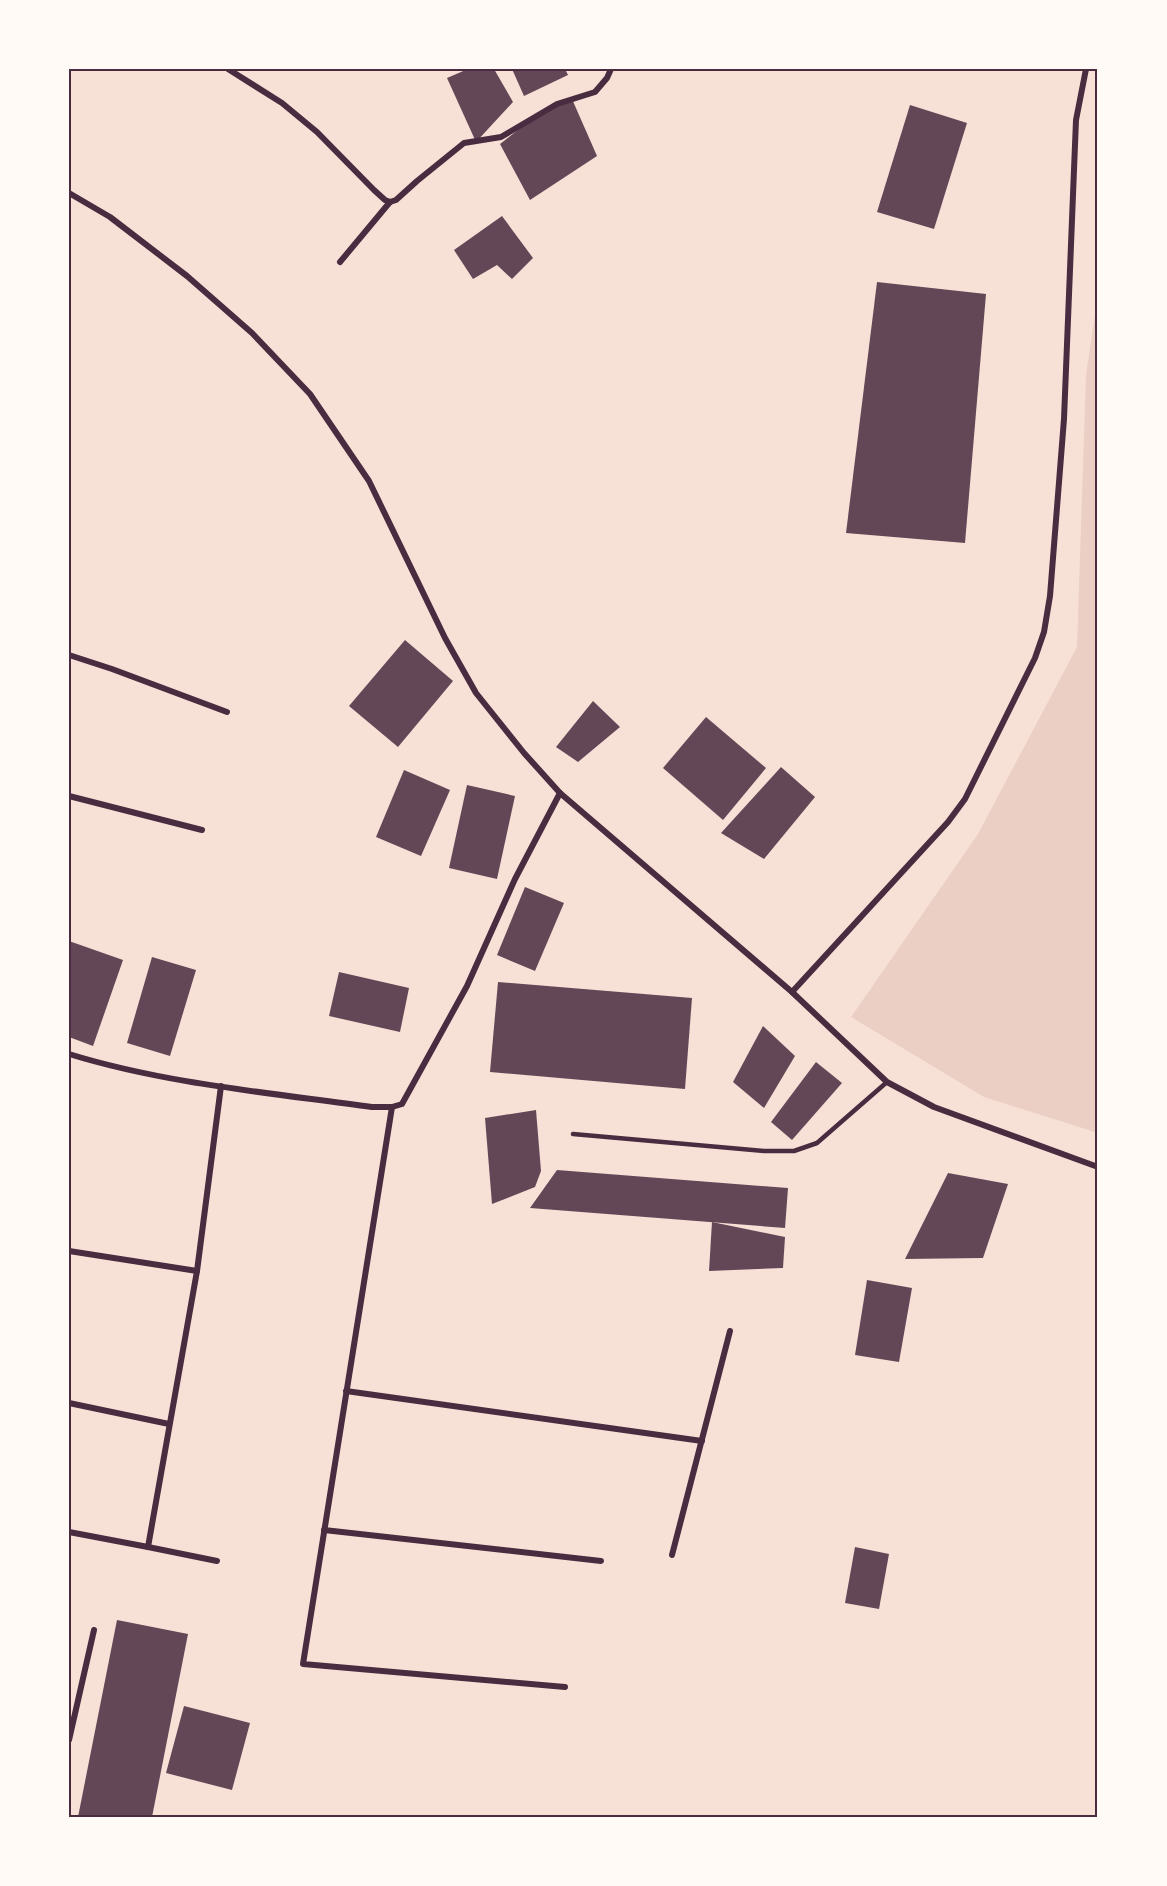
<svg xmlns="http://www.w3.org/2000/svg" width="1167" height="1886" font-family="'Varela Round',sans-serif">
<rect width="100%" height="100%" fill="#f7e1d7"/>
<!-- green -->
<polygon fill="#ebcfc5" points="1098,294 1098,1133 984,1097 851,1017 978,834 1077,647 1086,375"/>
<!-- building -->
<g fill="#644757">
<polygon points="468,69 494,69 513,102 476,142 447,78"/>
<polygon points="512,69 565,69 568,75 524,96"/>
<polygon points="572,99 597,156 530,200 500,144 532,119"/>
<polygon points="910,105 967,123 934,229 877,212"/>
<polygon points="502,216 533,258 512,279 497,265 473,279 454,250"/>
<polygon points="877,282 986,294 965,543 846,533"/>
<polygon points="405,640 453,681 398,747 349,706"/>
<polygon points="593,701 620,727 578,762 556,747"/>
<polygon points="706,717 766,768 723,820 663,768"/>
<polygon points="781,767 815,797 764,859 721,833"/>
<polygon points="404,770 450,790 421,856 376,837"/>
<polygon points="467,785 515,796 497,879 449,868"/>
<polygon points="525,887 564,903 535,971 497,955"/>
<polygon points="69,941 123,960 93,1046 69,1037"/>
<polygon points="152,957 196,970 170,1056 127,1043"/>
<polygon points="339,972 409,988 400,1032 329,1016"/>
<polygon points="498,982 692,998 685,1089 490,1072"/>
<polygon points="763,1026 795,1056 764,1108 733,1082"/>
<polygon points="816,1062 842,1083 792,1140 771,1122"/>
<polygon points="536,1110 541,1171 535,1187 492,1204 485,1118"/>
<polygon points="557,1170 788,1188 785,1228 530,1208"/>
<polygon points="948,1173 1008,1184 983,1258 905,1259"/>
<polygon points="712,1222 785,1237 783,1268 709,1271"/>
<polygon points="867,1280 912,1288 899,1362 855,1355"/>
<polygon points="855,1547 889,1554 879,1609 845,1603"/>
<polygon points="117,1620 188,1634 152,1817 78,1817"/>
<polygon points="184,1706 250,1723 232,1790 166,1773"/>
</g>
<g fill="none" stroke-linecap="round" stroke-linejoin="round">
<!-- service -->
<polyline stroke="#4a2c40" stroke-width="4.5" points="573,1134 764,1151 794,1151 817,1143 887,1082"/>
<!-- minor -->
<g stroke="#4a2c40" stroke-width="6">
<polyline points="228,69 282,103 317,132 374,190 385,200 390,202 396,200 417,181 464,143 501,137 557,104 595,92 607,78 611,69"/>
<polyline points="69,193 110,217 187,276 252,333 310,394 369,481 445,638 476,693 524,753 560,793 792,992 887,1082 934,1107 1098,1167"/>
<polyline points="340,262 390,202"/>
<polyline points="69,655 112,669 227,712"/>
<polyline points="69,796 202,830"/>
<polyline points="792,992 948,822 965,799 1035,658 1044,632 1050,596 1064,419 1076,120 1086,69"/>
<path d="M69,1054C166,1084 272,1093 372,1107H392L402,1104L467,986L515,879L560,793"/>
<polyline points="392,1107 303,1664 565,1687"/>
<polyline points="69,1251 197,1271"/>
<polyline points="346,1391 702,1441"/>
<polyline points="69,1403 169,1424"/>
<polyline points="324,1530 601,1561"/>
<polyline points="69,1532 148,1547 197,1271 221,1086"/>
<polyline points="148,1547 217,1561"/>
<polyline points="672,1555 730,1331"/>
<polyline points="69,1740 94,1630"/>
</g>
</g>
<!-- border -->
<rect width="1167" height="1886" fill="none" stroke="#fffaf5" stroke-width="141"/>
<rect x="70" y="70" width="1026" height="1746" fill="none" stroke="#4a2c40" stroke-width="2"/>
</svg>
